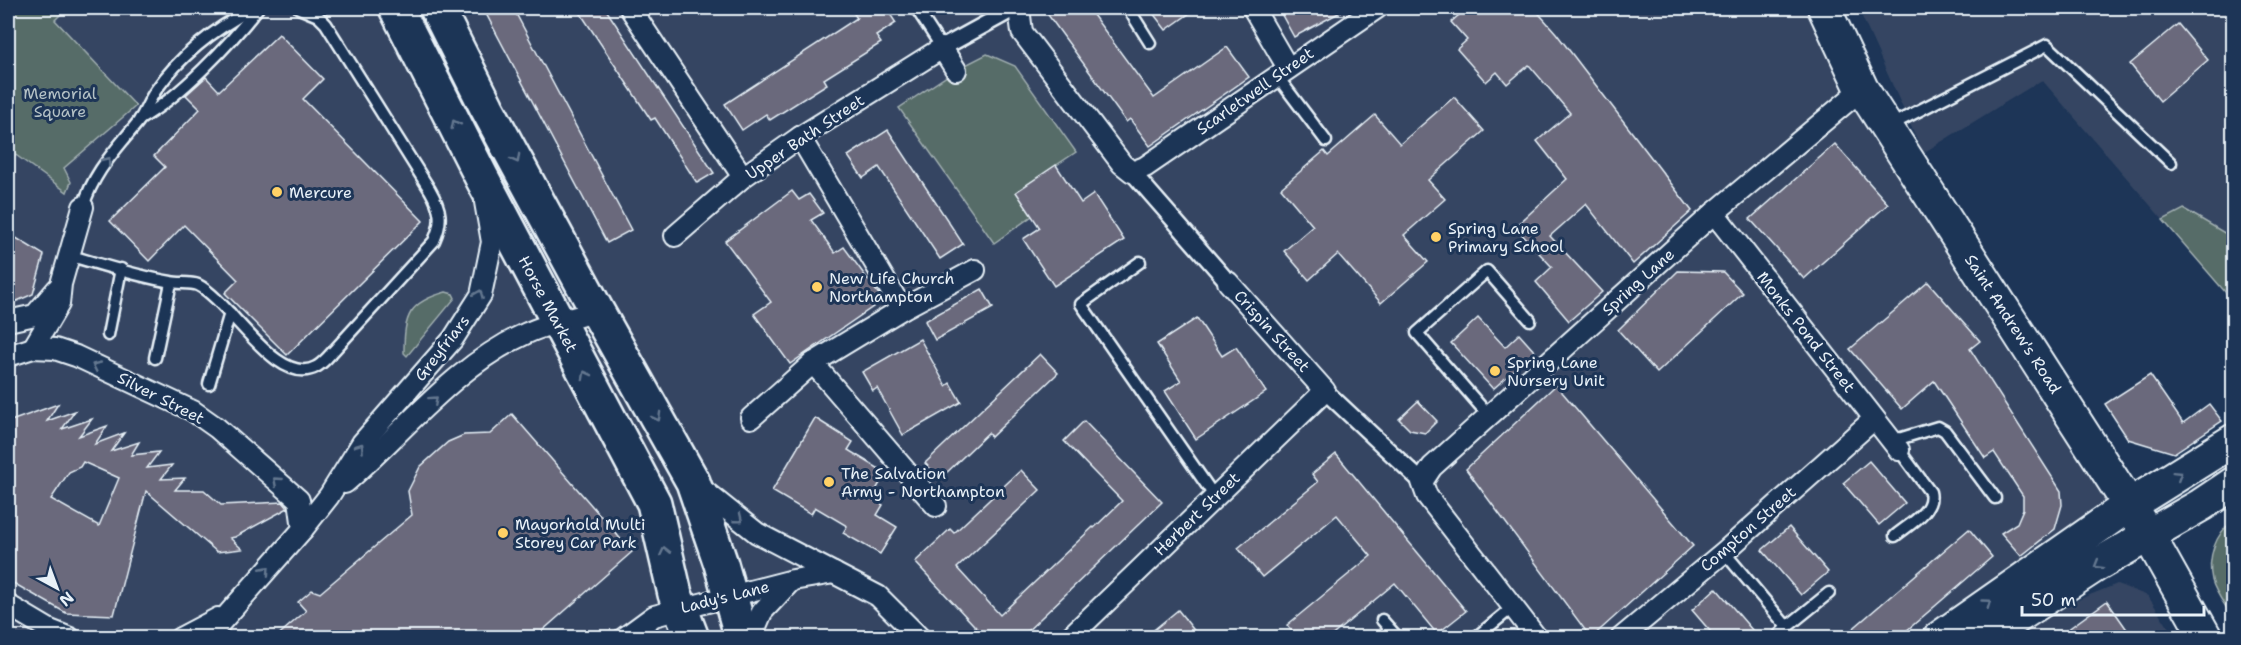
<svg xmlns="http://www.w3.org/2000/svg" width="2241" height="645" font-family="'Shantell Sans',sans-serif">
<rect width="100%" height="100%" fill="#1d3557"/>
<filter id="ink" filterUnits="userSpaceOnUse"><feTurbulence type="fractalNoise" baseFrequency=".0167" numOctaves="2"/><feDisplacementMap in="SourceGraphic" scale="12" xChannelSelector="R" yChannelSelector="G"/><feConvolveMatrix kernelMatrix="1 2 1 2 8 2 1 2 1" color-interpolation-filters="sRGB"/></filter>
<g filter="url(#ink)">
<!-- built -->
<g fill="#344562">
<polygon points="8,8 1824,8 2128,506 1941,637 8,637"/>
<polygon points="1858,8 2232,8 2234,10 2233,238 2184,209 2163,220 2042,80 1923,153"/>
<polygon points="2117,584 2148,596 2175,637 2019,638 2037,623 2082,598"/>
</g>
<!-- green -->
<g fill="#576c68" stroke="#a0aeb0" stroke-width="1.5">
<polygon points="8,8 67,8 55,20 136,106 64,168 71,182 67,192 13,153 8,161"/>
<polygon points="987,54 1015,66 1076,152 1016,192 1032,216 994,243 899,108 956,70"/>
<polygon points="2184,209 2233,238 2233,301 2163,220"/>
<path d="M446,292L453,294L455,298L407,356L404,353C404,315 409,302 446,292Z"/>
<path d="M2233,521V618C2227,607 2215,593 2212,580C2207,558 2215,534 2233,521Z"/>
</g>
<!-- building -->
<g fill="#6a697c" stroke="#e8f1f8" stroke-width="1.5" fill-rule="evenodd">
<polygon points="483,8 513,8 631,230 607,243"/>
<polygon points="577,8 605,8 714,173 697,183 655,118 651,120"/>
<polygon points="850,8 886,8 896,23 876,36 881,43 824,79 827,84 770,120 766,114 742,130 725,104 857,18"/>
<polygon points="1043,8 1088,8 1154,98 1227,47 1249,77 1150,146 1130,119 1126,122"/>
<polygon points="1149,8 1197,8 1166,30"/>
<polygon points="1278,8 1348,8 1294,37"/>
<polygon points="1467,8 1534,8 1556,33 1692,211 1633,264 1586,204 1550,236 1602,292 1569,321 1536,282 1552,267 1515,227 1567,179 1537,141 1570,113 1529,65 1507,84 1497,72 1486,82 1457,49 1467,40 1451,22"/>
<polygon points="2178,24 2208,60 2160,101 2130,64"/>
<polygon points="279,34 323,79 303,99 423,221 287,355 225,293 238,280 184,225 149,261 110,221 165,167 154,156 200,109 186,95 206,77 219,91"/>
<polygon points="1454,97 1484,131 1428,180 1445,199 1404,235 1428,262 1381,303 1338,254 1309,280 1284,251 1313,226 1281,188 1324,151 1328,156 1375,115 1400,144"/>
<polygon points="888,130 963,244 940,259 879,167 863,178 848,156"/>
<polygon points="1835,144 1888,204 1804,279 1750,219"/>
<polygon points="1056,165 1081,203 1094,194 1124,240 1054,286 1023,239 1040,228 1016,192"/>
<polygon points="792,191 799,200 809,194 823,213 811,220 835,253 844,247 883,300 790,364 754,314 771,302 725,241"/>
<polygon points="8,233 44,255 33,294 8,305"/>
<polygon points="1678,271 1723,272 1743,293 1657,373 1618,330"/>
<polygon points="1928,282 1980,341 1970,349 2061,491 2062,505 2055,529 2021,556 2001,533 2017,523 2023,509 2023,496 1994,452 1985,458 1934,381 1902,409 1850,349"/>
<polygon points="982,289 993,308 935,340 925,321"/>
<polygon points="1197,318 1222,356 1236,347 1266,392 1196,439 1165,391 1181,381 1157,344"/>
<polygon points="1478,318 1505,347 1519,334 1535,352 1493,389 1451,343"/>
<polygon points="920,339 946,386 950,383 961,402 903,435 877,388 873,391 862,372"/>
<polygon points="1040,354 1058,373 991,437 988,433 940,479 925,463"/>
<polygon points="2150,375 2183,423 2209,404 2222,421 2174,453 2128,439 2105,404"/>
<polygon points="1556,385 1693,546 1591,638 1466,469"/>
<polygon points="1418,401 1437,421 1425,433 1410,430 1399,419"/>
<path d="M58,404L47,421L75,411L62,429L92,419L79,436L107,426L95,444L124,433L111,451L139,442L131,455L159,452L147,468L172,465L161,479L185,478L175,490H204L221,505L283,502L288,508L235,537L230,538L242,549L217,552L146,491L114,615L66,613L8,580V422ZM83,462L119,478L99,526L51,499L69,472L80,467Z"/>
<polygon points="512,414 632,552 534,638 275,638 306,611 298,602 312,590 320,593 412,515 408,491 420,467 448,442 464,435 490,434"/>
<polygon points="815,418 853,442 848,450 886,473 871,498 883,505 877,515 897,527 880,554 843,533 847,526 815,507 811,514 772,491"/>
<polygon points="1084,421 1162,502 1020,638 986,638 915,562 950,529 954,533 1021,470 1040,490 957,568 1000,615 1093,527 1094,528 1122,501 1064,441"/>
<polygon points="1336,454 1466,611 1437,634 1395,583 1329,638 1297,638 1287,625 1371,556 1337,515 1262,577 1238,548 1318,482 1312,474"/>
<polygon points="1869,461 1905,503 1879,525 1843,483"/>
<polygon points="1789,527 1828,572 1801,595 1762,550"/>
<polygon points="1969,529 1992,557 1898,638 1842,638"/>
<polygon points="1716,588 1759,638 1716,638 1692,610"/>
<polygon points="2107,601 2133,638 2056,638"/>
<polygon points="1178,610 1200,638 1144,638"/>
</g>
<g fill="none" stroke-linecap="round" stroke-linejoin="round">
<!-- service casing -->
<g stroke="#e8f1f8" stroke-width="15">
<g id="service">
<polyline points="916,8 942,48"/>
<polyline points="1128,8 1150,43"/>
<polyline points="1277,76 1326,141"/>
<path d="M140,119C180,97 230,44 258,8"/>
<polyline points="1889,126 2047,45 2171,163"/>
<path d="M83,207C94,171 115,151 138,122C145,113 149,100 156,90C181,54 216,28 254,8"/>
<path d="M68,255C102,265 136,276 171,282C179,284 190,282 198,285C230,301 277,388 316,367C320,365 324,361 327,358L434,241C443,221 441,209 430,190L326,24L318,16L299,8"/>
<polyline points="1140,262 1081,304 1215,497"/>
<polyline points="108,335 121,269"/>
<polyline points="155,358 171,283"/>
<polyline points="209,384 230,313"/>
<polyline points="1489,416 1417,333 1487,271 1530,320"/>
<polyline points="1892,441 1938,427 1945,431 1995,498"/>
<path d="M1895,536C1908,525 1935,511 1930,492L1899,450"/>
<polyline points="1724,552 1787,627 1829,593"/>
<polyline points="1382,620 1398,638"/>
<polyline points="1475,638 1513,607"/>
<polyline points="1776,638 1787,627"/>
</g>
</g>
<!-- pedestrian casing -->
<g stroke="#e8f1f8" stroke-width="20">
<g id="pedestrian">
<polyline points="942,48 1015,8"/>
<polyline points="1132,172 1228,282"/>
<polyline points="1325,391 1422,482"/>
</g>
</g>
<!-- minor casing -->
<g stroke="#e8f1f8" stroke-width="24">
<g id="minor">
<polyline points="630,8 743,177"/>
<polyline points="1019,8 1022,32 1122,164 1132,172 1145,167 1377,8"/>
<polyline points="1253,8 1288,68"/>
<polyline points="800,137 902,309"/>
<polyline points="1714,213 1899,450"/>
<polyline points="675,236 743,177 800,137 942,48 956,70"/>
<polyline points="8,321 35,315 57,289"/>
<polyline points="33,348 59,304 61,284 83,207"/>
<polyline points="8,356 33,348 55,349 76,356 193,411 217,428 299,500 303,529"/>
<polyline points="813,363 936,506"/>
<polyline points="751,418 813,363 902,309 975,270"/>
<path d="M345,483C404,432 455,365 527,333C549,323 574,318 597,311"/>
<polyline points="698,486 757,533 878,596 920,638"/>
<polyline points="8,605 50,630 70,638"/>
<polyline points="180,638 218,618"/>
<polyline points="207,638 303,529 329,496 362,443 453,339 481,295 492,242 485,202"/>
<polyline points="624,638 654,616 793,580 834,573"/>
<polyline points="751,638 762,612 791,581"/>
<polyline points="1069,638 1325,391 1228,282"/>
<polyline points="1537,638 1427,496 1422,482 1432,467 1714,213 1862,89"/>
<polyline points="1621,638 1724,552 1874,419"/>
</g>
</g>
<!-- primary casing -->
<g stroke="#e8f1f8" stroke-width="36">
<g id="primary">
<polyline points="1824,8 1862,89 2149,536 2206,638"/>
<polyline points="1939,638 2128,506 2234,440"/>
<polyline points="1985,638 2095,566 2201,505 2234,483"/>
</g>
</g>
<!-- trunk casing -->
<g stroke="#e8f1f8" stroke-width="38">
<g id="trunk">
<polyline points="396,8 481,176 654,503 675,594 692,638"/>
<polyline points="437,8 487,108 597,311 693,482 721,564 742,638"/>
</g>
</g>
<!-- service -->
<use href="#service" stroke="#1d3557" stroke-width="10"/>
<!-- pedestrian -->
<use href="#pedestrian" stroke="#1d3557" stroke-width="15"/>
<!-- minor -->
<use href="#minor" stroke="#1d3557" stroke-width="20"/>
<!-- primary -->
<use href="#primary" stroke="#1d3557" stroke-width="32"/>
<!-- trunk -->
<use href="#trunk" stroke="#1d3557" stroke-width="33"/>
</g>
<!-- one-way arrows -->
<defs><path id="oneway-chevron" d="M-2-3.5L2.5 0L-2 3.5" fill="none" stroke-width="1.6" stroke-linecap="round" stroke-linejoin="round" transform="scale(1.5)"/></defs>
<g stroke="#64778f">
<use href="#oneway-chevron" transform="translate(455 124) rotate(-117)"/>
<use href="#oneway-chevron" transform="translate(516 159) rotate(61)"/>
<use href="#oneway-chevron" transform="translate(107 161) rotate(-51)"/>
<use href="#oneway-chevron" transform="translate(479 294) rotate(-68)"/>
<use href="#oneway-chevron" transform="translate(96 366) rotate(-155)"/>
<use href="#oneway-chevron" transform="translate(586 375) rotate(-118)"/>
<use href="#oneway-chevron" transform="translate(434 400) rotate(-42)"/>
<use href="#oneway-chevron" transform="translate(657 417) rotate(61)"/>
<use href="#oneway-chevron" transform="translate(360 447) rotate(-55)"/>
<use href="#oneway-chevron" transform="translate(2178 475) rotate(-32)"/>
<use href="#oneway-chevron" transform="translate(277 481) rotate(-139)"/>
<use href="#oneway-chevron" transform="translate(739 519) rotate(39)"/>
<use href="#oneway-chevron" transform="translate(665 551) rotate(-103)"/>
<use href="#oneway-chevron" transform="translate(2098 565) rotate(149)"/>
<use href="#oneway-chevron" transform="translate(266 570) rotate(-48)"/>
<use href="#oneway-chevron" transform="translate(1987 603) rotate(-36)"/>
</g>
</g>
<!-- markers -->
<g fill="#ffd166" stroke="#1d3557" stroke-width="2">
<circle cx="277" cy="192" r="6"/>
<circle cx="1436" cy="237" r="6"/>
<circle cx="817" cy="287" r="6"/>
<circle cx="1495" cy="371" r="6"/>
<circle cx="829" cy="482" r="6"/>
<circle cx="503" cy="533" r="6"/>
</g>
<g text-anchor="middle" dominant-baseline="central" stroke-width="6" stroke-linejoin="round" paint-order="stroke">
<!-- street labels -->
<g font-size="16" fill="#e8f1f8" stroke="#1d3557">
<text transform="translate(1255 91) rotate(-35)">Scarletwell Street</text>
<text transform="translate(805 137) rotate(-34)">Upper Bath Street</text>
<text transform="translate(1638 282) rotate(-42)">Spring Lane</text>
<text transform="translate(548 304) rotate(62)">Horse Market</text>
<text transform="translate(2013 324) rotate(57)">Saint Andrew's Road</text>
<text transform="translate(1272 331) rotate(48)">Crispin Street</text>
<text transform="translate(1806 332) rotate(52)">Monks Pond Street</text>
<text transform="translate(442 348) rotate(-52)">Greyfriars</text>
<text transform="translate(161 398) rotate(27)">Silver Street</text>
<text transform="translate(1197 514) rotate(-44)">Herbert Street</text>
<text transform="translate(1748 529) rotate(-41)">Compton Street</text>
<text transform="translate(725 597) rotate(-14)">Lady's Lane</text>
</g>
<!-- park labels -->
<g font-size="16" fill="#b5c2c6" stroke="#1d3557">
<text x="60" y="93">Memorial<tspan x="60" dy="18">Square</tspan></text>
</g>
<!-- poi labels -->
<g font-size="16" fill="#e8f1f8" stroke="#1d3557" text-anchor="start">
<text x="289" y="192">Mercure</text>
<text x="1448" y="228">Spring Lane<tspan x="1448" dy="18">Primary School</tspan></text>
<text x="829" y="278">New Life Church<tspan x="829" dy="18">Northampton</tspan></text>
<text x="1507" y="362">Spring Lane<tspan x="1507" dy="18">Nursery Unit</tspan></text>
<text x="841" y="473">The Salvation<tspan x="841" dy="18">Army - Northampton</tspan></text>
<text x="515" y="524">Mayorhold Multi<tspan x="515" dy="18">Storey Car Park</tspan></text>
</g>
</g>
<!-- margin -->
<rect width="2241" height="645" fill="none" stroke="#1d3557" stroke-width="30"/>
<rect x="15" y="15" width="2211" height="615" fill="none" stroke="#e8f1f8" stroke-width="2" filter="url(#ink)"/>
<!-- north arrow -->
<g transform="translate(57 588) rotate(139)" stroke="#1d3557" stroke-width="4.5" paint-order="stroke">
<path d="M0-4.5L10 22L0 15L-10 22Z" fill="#e8f1f8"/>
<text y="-9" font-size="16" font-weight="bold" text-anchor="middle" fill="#e8f1f8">N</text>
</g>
<!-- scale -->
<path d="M2022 606v9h182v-9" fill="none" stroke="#e8f1f8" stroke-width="3"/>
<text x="2031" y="606" font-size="18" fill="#e8f1f8" stroke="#1d3557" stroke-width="4.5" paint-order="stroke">50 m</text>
</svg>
